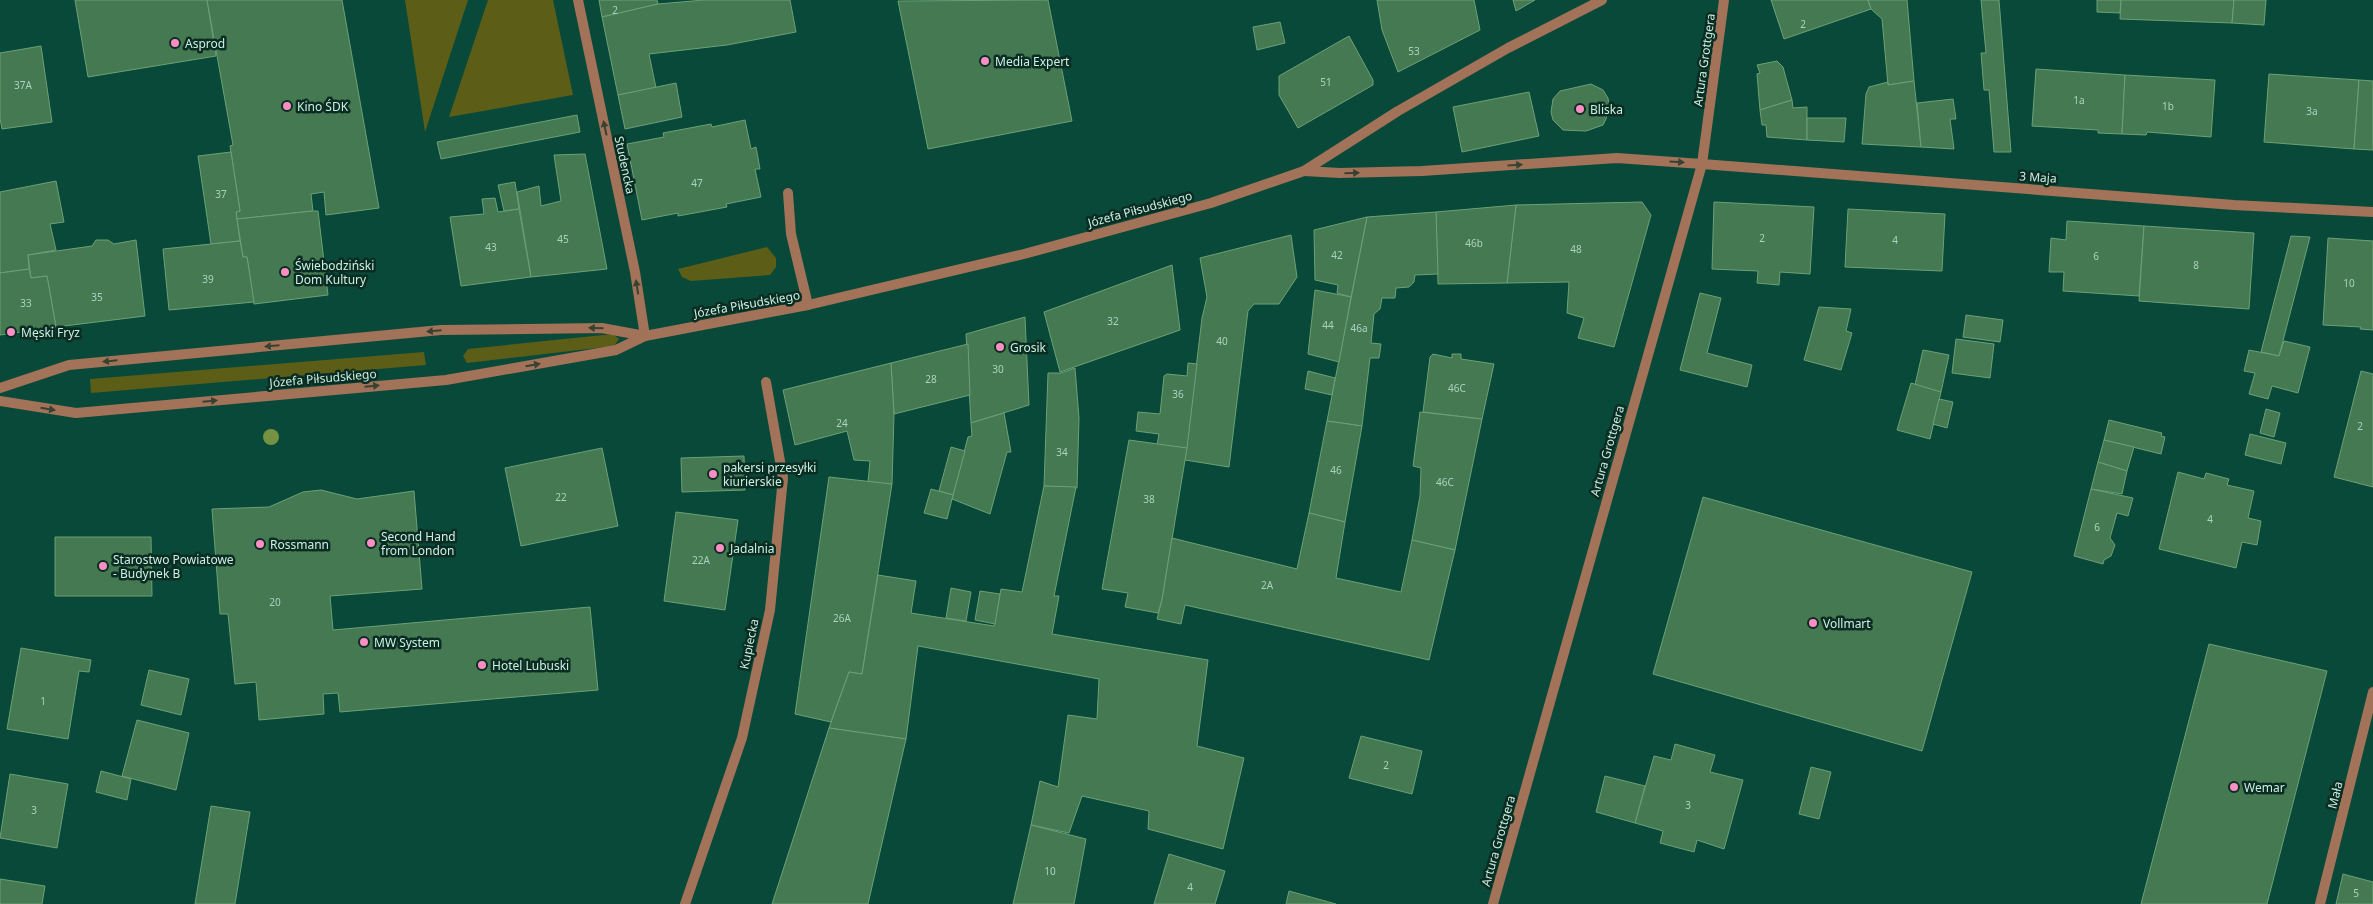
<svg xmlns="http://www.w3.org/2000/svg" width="2373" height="904" font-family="'Noto Sans',sans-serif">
<rect width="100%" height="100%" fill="#094939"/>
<!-- green -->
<g fill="#5c5d17">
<polygon points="405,0 468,0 425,132"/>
<polygon points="488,0 553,0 573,95 449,117"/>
<polygon points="767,247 776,258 776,267 770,275 691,281 682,277 678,269"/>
<polygon points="613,334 619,339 614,346 467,363 463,356 468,349"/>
<polygon points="424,352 426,365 91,393 90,379"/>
</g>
<!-- building -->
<g fill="#457951" stroke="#6ca177">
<polygon points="75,0 207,0 216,56 88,77"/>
<polygon points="207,0 342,0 379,208 326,215 324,192 311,194 313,211 237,219 236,212 240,211 230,146 233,145"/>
<polygon points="599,0 657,0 658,4 602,17"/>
<polygon points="704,0 790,0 796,32 727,45 649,54 656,88 618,95 602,17 658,4"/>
<polygon points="1048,0 1072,121 928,149 898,1"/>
<polygon points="1377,0 1474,0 1480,30 1398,72 1382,30"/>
<polygon points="1513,0 1535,0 1516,11"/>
<polygon points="1771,0 1868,0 1871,9 1784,39"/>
<polygon points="1868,0 1907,0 1914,81 1888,85 1882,19 1871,9"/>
<polygon points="1981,0 1999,0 2011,152 1994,152 1989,90 1984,90 1981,53 1986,53"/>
<polygon points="2097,0 2121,0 2120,13 2097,12"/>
<polygon points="2121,0 2234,0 2232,23 2120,19"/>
<polygon points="2234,0 2266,0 2264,25 2232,23"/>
<polygon points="1280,22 1285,43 1257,50 1253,27"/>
<polygon points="1349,36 1373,80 1373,85 1298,128 1279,95 1279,76"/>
<polygon points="41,46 52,122 2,129 0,118 0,53"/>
<polygon points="1777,61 1783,67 1792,100 1760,110 1757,74 1760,73 1757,65"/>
<polygon points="2036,69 2125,75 2122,134 2098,133 2098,130 2032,126"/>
<polygon points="2269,74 2359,80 2354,149 2264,142"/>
<polygon points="2125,75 2215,80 2211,137 2147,132 2146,135 2122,134"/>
<polygon points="2359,80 2373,81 2373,150 2354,149"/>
<polygon points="1914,81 1921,147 1862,144 1866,94 1869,87 1888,82 1888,85"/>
<polygon points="676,83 682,117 625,129 618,95"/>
<polygon points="1591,84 1603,90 1608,98 1609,105 1606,119 1603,125 1586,131 1563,130 1553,120 1551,112 1553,99 1560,91"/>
<polygon points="1529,92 1539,136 1462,152 1453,107"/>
<polygon points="1953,99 1956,119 1950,119 1954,149 1921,147 1917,103"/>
<polygon points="1792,100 1793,108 1807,107 1807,140 1767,137 1766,125 1762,125 1760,110"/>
<polygon points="577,115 580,132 441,159 437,142"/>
<polygon points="1807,118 1846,118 1844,142 1807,140"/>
<polygon points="745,120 751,149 756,147 760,169 755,169 761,197 726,204 727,207 678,216 678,213 642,220 627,144 664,137 663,133 711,124 712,127"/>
<polygon points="231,152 240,211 236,212 240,241 211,244 198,156"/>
<polygon points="585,154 607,269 531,277 517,192 539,186 541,206 561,201 554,155"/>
<polygon points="56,181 64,222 50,224 56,250 28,255 29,269 0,273 0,192"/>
<polygon points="515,182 519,209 504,211 498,185"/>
<polygon points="495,198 498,212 519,209 531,277 461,286 450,217 484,214 482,199"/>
<polygon points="1642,202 1651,215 1614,347 1578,338 1584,318 1567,313 1569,282 1507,283 1516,205"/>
<polygon points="1714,202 1814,207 1810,274 1780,272 1779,285 1757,283 1758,271 1712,269"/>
<polygon points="1516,205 1507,283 1438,284 1436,212"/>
<polygon points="1848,209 1945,214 1942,271 1845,267"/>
<polygon points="313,211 318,211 328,295 254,304 247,257 243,257 237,219"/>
<polygon points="1436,212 1438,274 1415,275 1414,282 1409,287 1396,288 1395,298 1382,298 1380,309 1374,314 1371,343 1381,344 1379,358 1370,358 1362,426 1327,421 1367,217"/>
<polygon points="1367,217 1351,297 1337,293 1338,285 1315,280 1314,230"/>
<polygon points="2067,221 2144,226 2139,296 2063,291 2064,272 2049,272 2051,238 2066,240"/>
<polygon points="2144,226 2254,233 2249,309 2139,301"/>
<polygon points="1291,235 1297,277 1279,304 1254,304 1248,311 1229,467 1185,460 1202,318 1207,297 1200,258"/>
<polygon points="2291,236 2310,237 2279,356 2261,352"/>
<polygon points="2328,238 2373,241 2373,330 2360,329 2361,327 2323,325"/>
<polygon points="96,240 108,240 114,244 136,240 145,316 56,327 47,276 31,278 28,255 92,246"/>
<polygon points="240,241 243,257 247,257 254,302 169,310 163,249"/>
<polygon points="1172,265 1180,330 1060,372 1044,312"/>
<polygon points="29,269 31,278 47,276 56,327 0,335 0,273"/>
<polygon points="1315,290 1351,297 1339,362 1308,354"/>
<polygon points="1700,293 1721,298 1707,353 1752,365 1747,387 1680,370"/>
<polygon points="1819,307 1851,309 1846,331 1852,333 1841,370 1804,360"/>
<polygon points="1966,315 2003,320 2000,342 1963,337"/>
<polygon points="1025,317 1029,405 971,423 966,334"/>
<polygon points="1956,339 1994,344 1990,378 1952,373"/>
<polygon points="2284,341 2310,347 2298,393 2272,386 2268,399 2249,394 2255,373 2244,371 2249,350 2279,356"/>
<polygon points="968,344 970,395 894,414 891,363"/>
<polygon points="1923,350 1949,355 1941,392 1915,385"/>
<polygon points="1433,354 1452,358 1452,354 1461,354 1461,359 1494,364 1482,419 1423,412 1430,357"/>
<polygon points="891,363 894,414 892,484 868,482 870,461 854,460 847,431 795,445 783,390"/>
<polygon points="1188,363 1197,364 1187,448 1157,445 1159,434 1136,431 1138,412 1160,414 1164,376 1167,374 1187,376"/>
<polygon points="1075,368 1079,418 1077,488 1044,486 1048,373 1061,373"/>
<polygon points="1308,371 1335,378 1332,395 1305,389"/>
<polygon points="2361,371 2373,374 2373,487 2334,477"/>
<polygon points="1911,383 1941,392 1930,439 1897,430"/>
<polygon points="1939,399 1953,402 1947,428 1933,424"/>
<polygon points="2266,409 2280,413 2274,437 2260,433"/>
<polygon points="1420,412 1482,419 1455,550 1412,540 1420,496 1421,468 1413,466"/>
<polygon points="1004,413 1011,452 1007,452 990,514 952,499 968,437 972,436 971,423"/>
<polygon points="2109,420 2162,433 2161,436 2165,437 2161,454 2104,440"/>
<polygon points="1327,421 1362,426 1345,522 1309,513"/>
<polygon points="2250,434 2286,443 2281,464 2245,455"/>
<polygon points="1129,440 1187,448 1162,600 1158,613 1125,607 1128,593 1102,589"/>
<polygon points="2104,440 2134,447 2127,471 2098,462"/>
<polygon points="951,447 965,451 953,495 939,491"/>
<polygon points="602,448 618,526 521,546 505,468"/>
<polygon points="744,456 745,490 682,492 681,458"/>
<polygon points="2098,462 2127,471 2122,494 2091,489"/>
<polygon points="2178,472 2204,479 2206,473 2229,479 2227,485 2254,491 2248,518 2261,521 2257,545 2242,542 2236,568 2159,549"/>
<polygon points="829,477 892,484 862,674 849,672 831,722 795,714"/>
<polygon points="1044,486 1076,487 1054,596 1059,596 1052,634 1208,660 1197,746 1244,758 1223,849 1148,829 1149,811 1082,796 1069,833 1031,825 1040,781 1058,787 1068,715 1097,719 1099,679 918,646 906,739 829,728 849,672 862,674 878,575 916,581 911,613 994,626 1001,589 1022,592"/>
<polygon points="931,489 953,495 947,519 924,513"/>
<polygon points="2091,489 2133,498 2128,516 2117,513 2110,538 2115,545 2111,556 2104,560 2103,564 2074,556"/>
<polygon points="321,490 357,499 414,491 422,589 330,596 333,630 590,607 598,690 340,712 338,693 323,694 324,714 259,720 256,682 235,684 228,614 220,614 212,509 269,507 303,492"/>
<polygon points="1703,497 1972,572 1922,751 1653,674"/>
<polygon points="676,512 738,520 725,610 664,601"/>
<polygon points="1309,513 1345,522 1336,578 1401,592 1412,540 1455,550 1429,660 1185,605 1181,624 1157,619 1162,600 1172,538 1297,569"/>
<polygon points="55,537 151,537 152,596 55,596"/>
<polygon points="951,588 971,592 966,621 946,618"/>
<polygon points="980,591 1000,594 995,624 975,620"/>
<polygon points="2209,644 2327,671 2267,904 2141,904"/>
<polygon points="21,648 91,660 89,672 79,671 68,739 7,729"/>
<polygon points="149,670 189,679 181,715 141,705"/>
<polygon points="137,720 189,733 176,790 122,776"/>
<polygon points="829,728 906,739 868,904 772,904"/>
<polygon points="1361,736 1422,751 1412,794 1349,778"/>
<polygon points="1675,744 1715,755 1710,772 1743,780 1724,849 1697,840 1694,852 1660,843 1663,831 1635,823 1654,756 1671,760"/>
<polygon points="1811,767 1831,772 1819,819 1799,814"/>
<polygon points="101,771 131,779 127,800 96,792"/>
<polygon points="10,774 68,784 57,848 0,838"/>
<polygon points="1605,776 1645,786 1635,823 1596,812"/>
<polygon points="211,806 250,812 235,904 195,904"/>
<polygon points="1031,825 1086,839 1074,904 1013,904"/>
<polygon points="1169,854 1225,871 1215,904 1154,904"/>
<polygon points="2343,874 2373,882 2373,904 2336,904"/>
<polygon points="0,879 45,886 42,904 0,904"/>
<polygon points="1289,891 1336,904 1286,904"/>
</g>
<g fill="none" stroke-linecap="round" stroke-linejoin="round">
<!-- service -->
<polyline stroke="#a27358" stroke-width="10" points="788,193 791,234 808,305"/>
<!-- minor -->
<g stroke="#a27358" stroke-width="10">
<polyline points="578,0 635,272 645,336"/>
<polyline points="1702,164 2234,205 2373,212"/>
<polyline points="685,904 742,738 770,610 783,478 766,382"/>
<polyline points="2320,904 2373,692"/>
</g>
<!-- tertiary -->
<g stroke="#a27358" stroke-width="10">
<polyline points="1304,171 1340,173 1422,171 1617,158 1702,164"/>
<polyline points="0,388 69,365 441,330 602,328 645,336"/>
<polyline points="0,401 76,413 446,380 616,350 645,336 808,305 1024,254 1211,203 1304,171 1398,111 1508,48 1602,0"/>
<polyline points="1493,904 1702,164 1724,0"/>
</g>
</g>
<!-- trees -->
<circle fill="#749242" cx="271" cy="437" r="8"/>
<!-- one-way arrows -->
<defs><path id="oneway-solid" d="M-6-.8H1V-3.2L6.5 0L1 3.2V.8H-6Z" transform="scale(1.25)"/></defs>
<g fill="#384132">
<use href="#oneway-solid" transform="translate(605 128) rotate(-102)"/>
<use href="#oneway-solid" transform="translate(1677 162) rotate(4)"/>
<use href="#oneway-solid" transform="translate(1515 165) rotate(-4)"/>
<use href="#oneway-solid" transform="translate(1352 173) rotate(-2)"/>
<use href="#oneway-solid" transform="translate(637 287) rotate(-99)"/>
<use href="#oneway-solid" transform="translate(596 328) rotate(-178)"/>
<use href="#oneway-solid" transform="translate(434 331) rotate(175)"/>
<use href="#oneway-solid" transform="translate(272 346) rotate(175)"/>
<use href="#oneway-solid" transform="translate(110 361) rotate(174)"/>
<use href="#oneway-solid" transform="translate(533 365) rotate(-10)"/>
<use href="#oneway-solid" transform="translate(372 386) rotate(-5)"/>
<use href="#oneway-solid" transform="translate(210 401) rotate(-5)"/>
<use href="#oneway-solid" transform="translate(48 409) rotate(9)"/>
</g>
<!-- markers -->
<g fill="#fb8fc4" stroke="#0b2c22" stroke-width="2">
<circle cx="175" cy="43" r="5"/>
<circle cx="985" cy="61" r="5"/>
<circle cx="287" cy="106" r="5"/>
<circle cx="1580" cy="109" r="5"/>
<circle cx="285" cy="272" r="5"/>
<circle cx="11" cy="332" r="5"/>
<circle cx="1000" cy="347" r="5"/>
<circle cx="713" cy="474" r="5"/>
<circle cx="371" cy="543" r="5"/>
<circle cx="260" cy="544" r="5"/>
<circle cx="720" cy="548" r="5"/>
<circle cx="103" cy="566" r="5"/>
<circle cx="1813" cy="623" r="5"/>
<circle cx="364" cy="642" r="5"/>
<circle cx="482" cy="665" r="5"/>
<circle cx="2234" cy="787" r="5"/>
</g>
<g text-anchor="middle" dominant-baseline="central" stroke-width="5" stroke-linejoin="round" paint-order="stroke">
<!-- number labels -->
<g font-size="10" fill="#aad2bd">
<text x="615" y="10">2</text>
<text x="1803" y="24">2</text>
<text x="1414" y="51">53</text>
<text x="1326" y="82">51</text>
<text x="23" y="85">37A</text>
<text x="2079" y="100">1a</text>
<text x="2168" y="106">1b</text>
<text x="2312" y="111">3a</text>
<text x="697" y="183">47</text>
<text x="221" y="194">37</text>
<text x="1762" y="238">2</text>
<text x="563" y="239">45</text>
<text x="1895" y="240">4</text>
<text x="1474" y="243">46b</text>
<text x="491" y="247">43</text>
<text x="1576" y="249">48</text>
<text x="1337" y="255">42</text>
<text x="2096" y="256">6</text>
<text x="2196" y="265">8</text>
<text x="208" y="279">39</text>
<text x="2349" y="283">10</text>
<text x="97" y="297">35</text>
<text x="26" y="303">33</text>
<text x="1113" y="321">32</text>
<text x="1328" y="325">44</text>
<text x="1359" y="328">46a</text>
<text x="1222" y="341">40</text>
<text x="998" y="369">30</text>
<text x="931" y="379">28</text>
<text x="1457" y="388">46C</text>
<text x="1178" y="394">36</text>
<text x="842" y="423">24</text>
<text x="2360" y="426">2</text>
<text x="1062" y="452">34</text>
<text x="1336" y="470">46</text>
<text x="1445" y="482">46C</text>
<text x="561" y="497">22</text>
<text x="1149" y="499">38</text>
<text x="2210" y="519">4</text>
<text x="2097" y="527">6</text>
<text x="701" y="560">22A</text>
<text x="1267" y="585">2A</text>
<text x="275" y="602">20</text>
<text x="842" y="618">26A</text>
<text x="43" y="701">1</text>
<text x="1386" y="765">2</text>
<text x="1688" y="805">3</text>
<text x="34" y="810">3</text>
<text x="1050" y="871">10</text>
<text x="1190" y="887">4</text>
<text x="2356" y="893">5</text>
</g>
<!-- poi labels -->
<g font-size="12" fill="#cbefe1" stroke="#0b2c22" text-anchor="start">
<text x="185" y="43">Asprod</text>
<text x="995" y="61">Media Expert</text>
<text x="297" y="106">Kino ŚDK</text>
<text x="1590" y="109">Bliska</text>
<text x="295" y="265">Świebodziński<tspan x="295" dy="14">Dom Kultury</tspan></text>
<text x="21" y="332">Męski Fryz</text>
<text x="1010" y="347">Grosik</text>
<text x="723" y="467">pakersi przesyłki<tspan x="723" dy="14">kiurierskie</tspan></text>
<text x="381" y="536">Second Hand<tspan x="381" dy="14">from London</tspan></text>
<text x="270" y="544">Rossmann</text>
<text x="730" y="548">Jadalnia</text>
<text x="113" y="559">Starostwo Powiatowe<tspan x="113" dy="14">- Budynek B</tspan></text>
<text x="1823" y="623">Vollmart</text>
<text x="374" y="642">MW System</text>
<text x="492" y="665">Hotel Lubuski</text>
<text x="2244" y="787">Wemar</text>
</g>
<!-- street labels -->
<g font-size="12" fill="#cbefe1" stroke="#0b2c22">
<text transform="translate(1704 60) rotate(-82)">Artura Grottgera</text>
<text transform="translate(625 165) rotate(78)">Studencka</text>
<text transform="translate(2038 177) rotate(4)">3 Maja</text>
<text transform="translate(1140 209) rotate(-15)">Józefa Piłsudskiego</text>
<text transform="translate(747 304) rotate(-10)">Józefa Piłsudskiego</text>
<text transform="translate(323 378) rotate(-5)">Józefa Piłsudskiego</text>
<text transform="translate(1607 451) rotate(-74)">Artura Grottgera</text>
<text transform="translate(749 644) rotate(-78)">Kupiecka</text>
<text transform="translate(2335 795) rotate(-76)">Mała</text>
<text transform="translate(1498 841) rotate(-74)">Artura Grottgera</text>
</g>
</g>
</svg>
